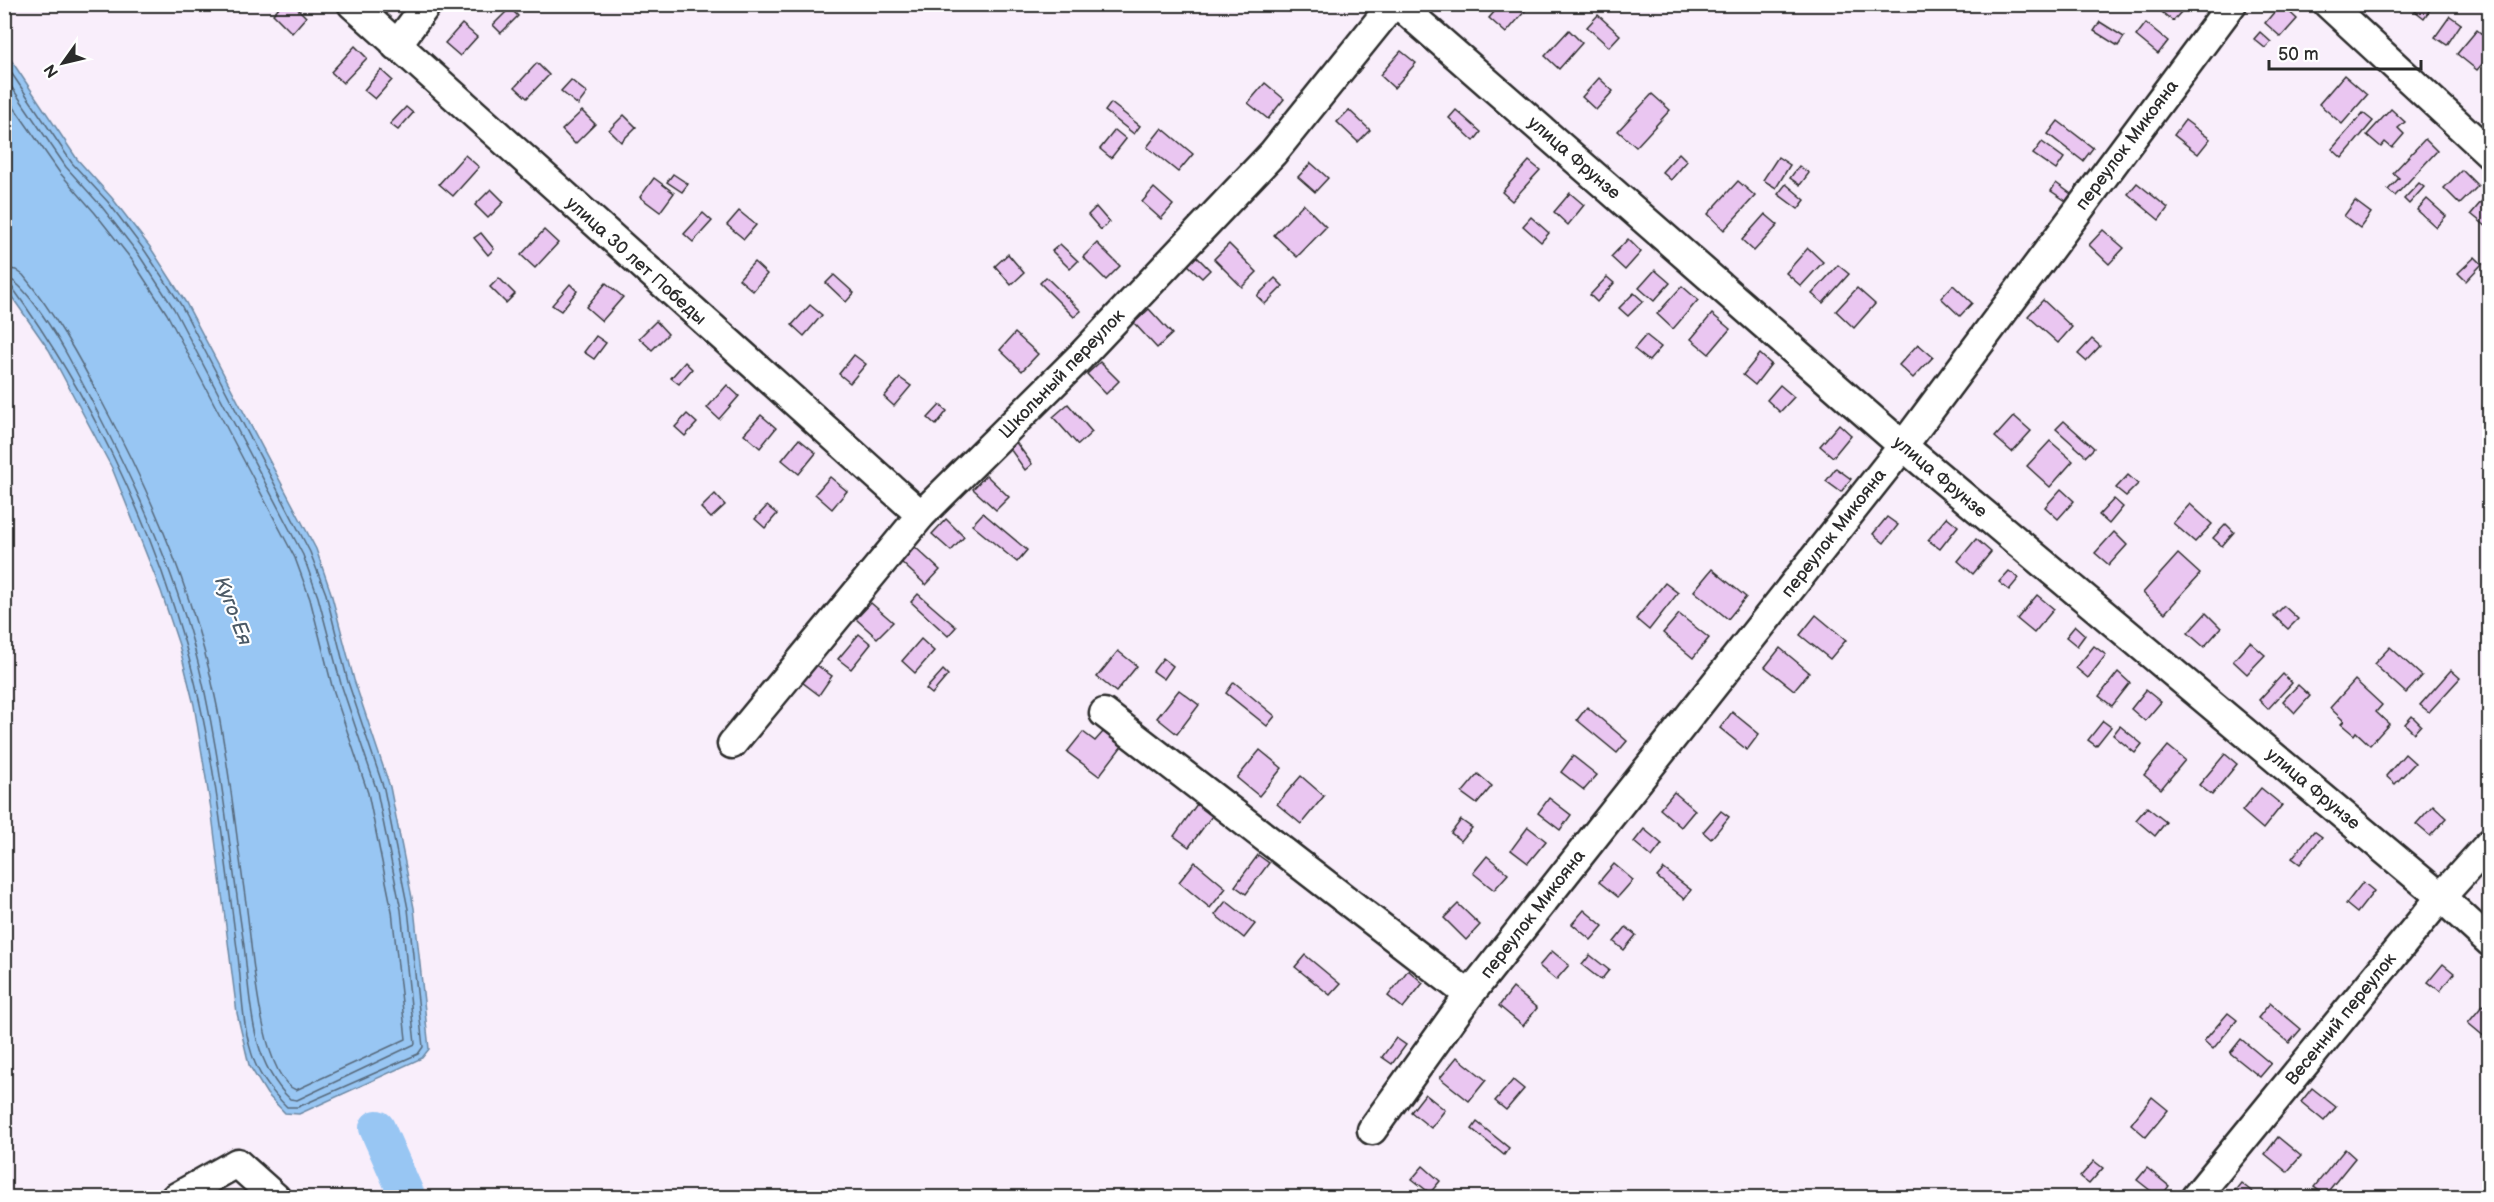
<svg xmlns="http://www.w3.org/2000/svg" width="2494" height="1202" font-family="'Balsamiq Sans',sans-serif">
<rect width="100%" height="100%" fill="#f9eefb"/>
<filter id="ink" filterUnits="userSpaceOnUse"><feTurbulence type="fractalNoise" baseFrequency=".0167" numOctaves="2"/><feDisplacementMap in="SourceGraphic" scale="12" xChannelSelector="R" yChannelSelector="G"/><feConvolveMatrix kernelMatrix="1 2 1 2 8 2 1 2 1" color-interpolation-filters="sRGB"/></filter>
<g filter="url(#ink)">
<!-- water -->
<polygon fill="#98c6f3" stroke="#6c88a3" stroke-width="1.5" points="5,51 77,159 112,198 150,247 186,303 316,549 331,593 354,680 390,787 414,908 429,1049 422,1058 299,1114 285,1113 267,1094 249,1065 237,1013 212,815 194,705 179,645 161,591 112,468 49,350 5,287"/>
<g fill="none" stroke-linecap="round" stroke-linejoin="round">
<!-- shore -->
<g stroke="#57697b" stroke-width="1.5">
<path d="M4,62L72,163L108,202L145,251L181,305L310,552L326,594L348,682L384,789L408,909L423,1047L418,1054L298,1107H287C274,1094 262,1080 255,1063C242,1030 242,991 238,956C224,852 214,745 185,644C149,517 89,394 12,287L4,284"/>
<path d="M4,76L66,167L102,207L139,255L174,309L303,555L318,597L341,684L377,791L401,910L415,1044L297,1100L290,1099C247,1057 251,994 243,938C228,839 219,739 193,643C165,543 119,451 70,360C61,343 23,278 4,277"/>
<path d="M4,93L60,173L95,213L132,260L167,314L295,558L310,599L332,686L368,793L392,911L406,1039L296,1090C259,1075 252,942 246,903C236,836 230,768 216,701C195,597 152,495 102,402C79,357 55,314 23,275L16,270L4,268"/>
</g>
<!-- river -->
<polyline stroke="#98c6f3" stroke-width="36" points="377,1128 408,1198"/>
</g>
<!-- building -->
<g fill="#eac6f1" stroke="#2b2b2b" stroke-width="1.5">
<polygon points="282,4 293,4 306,17 292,33 273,14"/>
<polygon points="1501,4 1531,4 1506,33 1489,18"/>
<polygon points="2172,4 2181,12 2173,21 2153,5"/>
<polygon points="2281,4 2297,19 2281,37 2265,23"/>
<polygon points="2411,4 2434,4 2424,18 2410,7"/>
<polygon points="510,8 518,16 501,33 493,25"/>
<polygon points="1598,15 1620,35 1609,47 1587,27"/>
<polygon points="2450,16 2461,24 2447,45 2435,37"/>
<polygon points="2100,22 2124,37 2118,46 2094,31"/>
<polygon points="2146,23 2168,41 2158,54 2136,36"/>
<polygon points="462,24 477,37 460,56 445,43"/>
<polygon points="1569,30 1582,43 1559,69 1545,56"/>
<polygon points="2477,30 2490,41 2490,55 2477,70 2457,54"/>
<polygon points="2260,32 2271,42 2265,48 2254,39"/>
<polygon points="355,46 367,58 343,83 331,72"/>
<polygon points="1401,51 1416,63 1394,88 1380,75"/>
<polygon points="537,63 549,75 527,98 515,87"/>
<polygon points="381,70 392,80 375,99 364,90"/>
<polygon points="2344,75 2367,95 2342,124 2319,104"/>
<polygon points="1599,78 1613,91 1596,110 1582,97"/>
<polygon points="571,80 587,93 578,105 561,91"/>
<polygon points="1265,83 1284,99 1268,119 1248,103"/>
<polygon points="1652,94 1670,110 1636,147 1618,131"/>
<polygon points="1111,103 1140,126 1134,134 1105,111"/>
<polygon points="406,107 413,113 398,130 390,124"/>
<polygon points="2391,109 2405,122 2398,128 2404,134 2392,148 2385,142 2381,147 2367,135"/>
<polygon points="1349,110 1370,130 1358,142 1337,122"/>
<polygon points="1456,110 1481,132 1474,141 1449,118"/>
<polygon points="582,111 595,124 575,144 562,130"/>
<polygon points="2363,113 2373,121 2342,158 2332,149"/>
<polygon points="624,115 636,127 621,142 609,130"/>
<polygon points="2185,120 2210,139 2198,154 2174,135"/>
<polygon points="2058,121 2093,148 2083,161 2048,134"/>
<polygon points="1162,128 1193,154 1178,172 1147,147"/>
<polygon points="1115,130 1126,139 1111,158 1100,149"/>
<polygon points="2425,139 2437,151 2395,196 2388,190 2399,178 2393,173"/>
<polygon points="2042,142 2064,158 2056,170 2033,154"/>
<polygon points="1679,153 1687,161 1671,180 1662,172"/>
<polygon points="465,155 479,167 453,196 439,184"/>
<polygon points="1778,157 1790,165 1776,188 1763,180"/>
<polygon points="1529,161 1540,170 1512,201 1502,192"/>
<polygon points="1311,163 1328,178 1315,192 1298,177"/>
<polygon points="1799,166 1809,173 1800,185 1790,178"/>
<polygon points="2462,170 2478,186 2460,204 2444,188"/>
<polygon points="673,174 688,184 682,192 667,182"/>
<polygon points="654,178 674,193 660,212 640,197"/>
<polygon points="1738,181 1755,196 1724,230 1708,214"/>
<polygon points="2056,183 2071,194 2066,201 2051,191"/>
<polygon points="2137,183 2168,208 2159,220 2128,194"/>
<polygon points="2419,183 2424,187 2409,204 2404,199"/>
<polygon points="1786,184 1805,200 1798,209 1778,194"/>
<polygon points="1154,188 1173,205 1161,219 1142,202"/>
<polygon points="491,189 504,202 488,218 475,205"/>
<polygon points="1570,193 1584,205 1568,225 1554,212"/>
<polygon points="2486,196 2490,199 2490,224 2487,227 2471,214"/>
<polygon points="2427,199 2446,216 2436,227 2417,210"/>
<polygon points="2355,201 2371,213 2360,228 2344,216"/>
<polygon points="1303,204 1326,227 1297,257 1274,235"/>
<polygon points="1096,207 1109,222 1101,230 1088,215"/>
<polygon points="739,211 756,225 744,239 727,225"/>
<polygon points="703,213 712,221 693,242 684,234"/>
<polygon points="1765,214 1778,225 1754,251 1742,240"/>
<polygon points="1531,217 1549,233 1541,242 1523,226"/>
<polygon points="544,230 558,243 535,268 521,255"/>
<polygon points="2103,230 2124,248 2109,264 2089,245"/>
<polygon points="481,233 494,249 488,255 474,238"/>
<polygon points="1628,239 1641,252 1625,270 1611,257"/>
<polygon points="1097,243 1120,266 1106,280 1083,257"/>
<polygon points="1060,244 1078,261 1070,269 1052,251"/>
<polygon points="1229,244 1257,272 1242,287 1214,259"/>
<polygon points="1808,248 1823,262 1801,286 1786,273"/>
<polygon points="1008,254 1024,273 1011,285 995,266"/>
<polygon points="1196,256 1210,270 1202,278 1187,264"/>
<polygon points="2475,257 2482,264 2466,281 2458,273"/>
<polygon points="754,262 767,274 753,291 739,279"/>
<polygon points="1838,265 1849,274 1823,303 1812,294"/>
<polygon points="1655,270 1670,283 1654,301 1639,288"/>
<polygon points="834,275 854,293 846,302 826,283"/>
<polygon points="1046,277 1081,311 1074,317 1040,283"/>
<polygon points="1607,277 1614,283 1597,302 1590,295"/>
<polygon points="499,278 515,294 506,303 490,287"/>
<polygon points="1275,278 1283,286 1265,304 1257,296"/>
<polygon points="606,283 623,297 602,321 586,307"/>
<polygon points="570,284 577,291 561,311 552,305"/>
<polygon points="1953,285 1972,303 1960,316 1941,298"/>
<polygon points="1682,286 1698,300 1673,329 1657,314"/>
<polygon points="1857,288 1875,304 1854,328 1836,311"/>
<polygon points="1634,293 1643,301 1628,316 1619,308"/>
<polygon points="2043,300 2072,327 2058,343 2028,316"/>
<polygon points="810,305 822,315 804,336 792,325"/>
<polygon points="1149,309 1172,334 1157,348 1134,323"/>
<polygon points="1712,314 1730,329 1709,354 1691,339"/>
<polygon points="656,321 668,334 652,350 639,338"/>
<polygon points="1015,333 1038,354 1022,371 1000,350"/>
<polygon points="1646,335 1661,347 1649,361 1634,349"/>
<polygon points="596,336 606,343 594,359 584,352"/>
<polygon points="2092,339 2100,346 2086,361 2078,354"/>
<polygon points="1918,344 1933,357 1913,378 1899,365"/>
<polygon points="1760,354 1771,364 1755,385 1743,375"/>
<polygon points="854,355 866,364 850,383 839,374"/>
<polygon points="685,362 692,369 679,384 671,378"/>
<polygon points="1100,362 1119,381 1106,394 1087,374"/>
<polygon points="900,378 911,386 894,406 884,397"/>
<polygon points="727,385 739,396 719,419 707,408"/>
<polygon points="1780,385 1794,397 1780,412 1767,400"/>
<polygon points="1068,404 1092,432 1078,445 1053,417"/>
<polygon points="940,405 947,411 936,425 928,418"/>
<polygon points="687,414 697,423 685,436 675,427"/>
<polygon points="761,415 776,428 760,448 744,434"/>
<polygon points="2014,416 2031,431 2012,452 1995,437"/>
<polygon points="2064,421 2094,448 2086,456 2056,429"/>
<polygon points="1839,424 1851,435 1833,457 1820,446"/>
<polygon points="799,439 816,453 799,474 782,460"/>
<polygon points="1015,441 1032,464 1025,470 1008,446"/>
<polygon points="2050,441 2073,461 2050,487 2027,466"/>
<polygon points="1836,468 1851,479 1841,492 1826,481"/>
<polygon points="986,475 1009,497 996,510 973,489"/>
<polygon points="2128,475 2138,484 2126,496 2116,488"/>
<polygon points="830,477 847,491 832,509 815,494"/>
<polygon points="2061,489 2074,501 2058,519 2045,507"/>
<polygon points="715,494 725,505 711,518 701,508"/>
<polygon points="2114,499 2123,507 2109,524 2099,515"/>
<polygon points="2190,504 2212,524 2195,542 2173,523"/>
<polygon points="767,506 777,514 765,528 755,519"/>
<polygon points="983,513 1027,550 1017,562 972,525"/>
<polygon points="1887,517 1898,525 1884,543 1873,534"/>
<polygon points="1947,517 1958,526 1940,549 1928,540"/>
<polygon points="946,519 964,537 951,551 932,534"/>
<polygon points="2226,524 2234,532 2222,546 2213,538"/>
<polygon points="2114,532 2127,545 2109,565 2095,553"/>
<polygon points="1976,539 1991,552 1973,574 1958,561"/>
<polygon points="915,547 940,570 926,585 901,562"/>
<polygon points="2178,554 2200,574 2165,613 2143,593"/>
<polygon points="1712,569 1746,597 1728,619 1694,591"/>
<polygon points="2009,571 2019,578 2009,590 1999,582"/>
<polygon points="1665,583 1678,593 1649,630 1636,619"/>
<polygon points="918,594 956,627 948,636 911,602"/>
<polygon points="2037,595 2054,609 2034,633 2017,619"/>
<polygon points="871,603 893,622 877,638 856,619"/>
<polygon points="2284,606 2298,619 2288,629 2274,616"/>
<polygon points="2206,613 2221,628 2204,647 2188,633"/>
<polygon points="1679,614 1709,638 1693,658 1663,633"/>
<polygon points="1816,615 1846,640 1830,659 1800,635"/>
<polygon points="2075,626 2085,635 2077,646 2066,637"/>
<polygon points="859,634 871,644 851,669 838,659"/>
<polygon points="921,639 934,651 915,673 902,661"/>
<polygon points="2250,642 2265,655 2247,674 2233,661"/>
<polygon points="2094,646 2106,655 2088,678 2076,668"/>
<polygon points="2390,647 2422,676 2406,693 2374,664"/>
<polygon points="1780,648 1809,672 1794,690 1765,667"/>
<polygon points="1118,651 1137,666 1116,692 1097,677"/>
<polygon points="1163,658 1173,666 1164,679 1153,671"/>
<polygon points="815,664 832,676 819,695 802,682"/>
<polygon points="943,670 948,675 932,694 926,689"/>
<polygon points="2451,670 2460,678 2429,712 2420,705"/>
<polygon points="2118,672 2130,683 2112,706 2099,696"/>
<polygon points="2283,674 2292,683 2268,709 2259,700"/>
<polygon points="2355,680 2382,705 2376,712 2389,724 2370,745 2356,732 2354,735 2341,724 2344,721 2330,708"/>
<polygon points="1234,682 1275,716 1267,726 1226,693"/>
<polygon points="2298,685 2310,696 2295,713 2283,701"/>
<polygon points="1179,690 1199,705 1177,734 1157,718"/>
<polygon points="2146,690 2161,702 2145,721 2131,709"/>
<polygon points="1587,707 1627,741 1617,753 1577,720"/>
<polygon points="1732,712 1759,734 1747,750 1720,728"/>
<polygon points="2412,716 2421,725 2414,733 2405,724"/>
<polygon points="2103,721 2111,727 2096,746 2088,740"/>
<polygon points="2120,726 2142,744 2135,753 2113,735"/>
<polygon points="1083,732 1095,741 1103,732 1122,746 1099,776 1067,752"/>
<polygon points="2168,746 2185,760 2161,789 2144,775"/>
<polygon points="1260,750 1282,768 1259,796 1237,778"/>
<polygon points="2225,754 2237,764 2212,795 2199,785"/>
<polygon points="2405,754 2415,763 2395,784 2386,776"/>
<polygon points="1573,756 1597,775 1584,790 1561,772"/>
<polygon points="1478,774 1492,786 1477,804 1462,793"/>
<polygon points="1301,776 1324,796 1301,824 1277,804"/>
<polygon points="2261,788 2282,805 2263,829 2242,811"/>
<polygon points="1674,792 1695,810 1681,827 1660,809"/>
<polygon points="1549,798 1571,815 1560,830 1538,813"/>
<polygon points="1197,804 1212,816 1189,847 1174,836"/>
<polygon points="2433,805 2447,818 2430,836 2416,824"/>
<polygon points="2147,807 2166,822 2155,836 2136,820"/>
<polygon points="1721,811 1729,817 1711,839 1703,832"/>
<polygon points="1461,820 1472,828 1461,841 1451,833"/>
<polygon points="1528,827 1546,841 1528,863 1511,850"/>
<polygon points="1644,829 1662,844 1652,857 1634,842"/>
<polygon points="2314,831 2322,837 2300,864 2292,858"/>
<polygon points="1258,855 1269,863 1246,894 1235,886"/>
<polygon points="1487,856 1508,874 1494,890 1473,873"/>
<polygon points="1195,862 1226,888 1210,908 1179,882"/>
<polygon points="1614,864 1633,880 1618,897 1599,882"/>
<polygon points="1664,869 1691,890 1684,899 1657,877"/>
<polygon points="2363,882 2374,891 2357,913 2346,904"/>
<polygon points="1226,901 1255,924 1244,938 1215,915"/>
<polygon points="1458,904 1480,925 1466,940 1444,918"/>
<polygon points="1584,910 1603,926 1591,940 1572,924"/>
<polygon points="1626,927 1636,935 1624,950 1614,942"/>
<polygon points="1552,951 1569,965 1556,980 1539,966"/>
<polygon points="1305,955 1340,984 1330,995 1295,967"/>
<polygon points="1590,955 1609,970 1601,980 1582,965"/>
<polygon points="2443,964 2454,973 2440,991 2428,982"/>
<polygon points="1408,970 1423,983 1403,1008 1388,996"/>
<polygon points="1513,988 1537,1008 1523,1026 1499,1006"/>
<polygon points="2270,1003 2301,1029 2289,1043 2258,1018"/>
<polygon points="2483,1005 2490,1011 2490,1034 2486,1038 2468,1023"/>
<polygon points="2228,1013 2237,1020 2213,1049 2204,1041"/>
<polygon points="1396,1038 1406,1045 1392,1064 1382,1057"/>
<polygon points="2241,1039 2271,1064 2260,1077 2230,1053"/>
<polygon points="1457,1057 1486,1080 1469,1101 1440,1078"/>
<polygon points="1513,1080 1524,1089 1506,1110 1495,1101"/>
<polygon points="2312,1088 2336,1107 2324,1121 2301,1102"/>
<polygon points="1425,1094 1445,1110 1431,1128 1411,1112"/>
<polygon points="2152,1097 2168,1110 2146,1137 2131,1124"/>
<polygon points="1477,1122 1509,1148 1504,1155 1472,1129"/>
<polygon points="2278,1137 2301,1156 2287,1172 2265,1154"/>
<polygon points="2345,1149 2355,1158 2325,1195 2314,1187"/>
<polygon points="2094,1161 2103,1168 2089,1184 2080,1177"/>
<polygon points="1423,1166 1440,1181 1430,1193 1412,1179"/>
<polygon points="2147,1168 2169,1186 2160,1198 2137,1180"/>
<polygon points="2241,1183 2260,1198 2229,1198"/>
</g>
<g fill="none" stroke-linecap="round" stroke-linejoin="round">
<!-- minor casing -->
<g stroke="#2b2b2b" stroke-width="33">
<g id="minor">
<polyline points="352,4 921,515"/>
<polyline points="1398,4 1903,446 2441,897 2490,942"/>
<polyline points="2328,4 2490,154"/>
<polyline points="396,46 427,4"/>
<polyline points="1104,713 1469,995"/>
<polyline points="732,744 921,515 1080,357 1273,153 1393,4"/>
<polyline points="1372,1130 1469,995 1903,446 2232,4"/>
<polyline points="175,1198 237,1163 276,1198"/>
<polyline points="2195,1198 2441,897 2490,843"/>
</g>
</g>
<!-- minor -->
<use href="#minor" stroke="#fff" stroke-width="28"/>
</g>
</g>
<g text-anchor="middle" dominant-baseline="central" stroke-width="4.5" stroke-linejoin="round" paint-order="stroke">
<!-- street labels -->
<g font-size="18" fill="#2b2b2b" stroke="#fff">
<text transform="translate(2127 145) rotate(-53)">переулок Микояна</text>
<text transform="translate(1574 158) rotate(41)">улица Фрунзе</text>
<text transform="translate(636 261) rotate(42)">улица 30 лет Победы</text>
<text transform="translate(1062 374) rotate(-46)">Школьный переулок</text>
<text transform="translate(1940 477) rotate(40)">улица Фрунзе</text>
<text transform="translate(1834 533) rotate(-52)">переулок Микояна</text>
<text transform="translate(2313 789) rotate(40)">улица Фрунзе</text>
<text transform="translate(1533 914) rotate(-52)">переулок Микояна</text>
<text transform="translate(2341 1019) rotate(-51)">Весенний переулок</text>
</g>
<!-- water labels -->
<g font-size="20" font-style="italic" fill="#4c5a67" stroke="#fff">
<text transform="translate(233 611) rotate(69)">Куго-Ея</text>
</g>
</g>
<!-- margin -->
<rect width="2494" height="1202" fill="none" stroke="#fff" stroke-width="24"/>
<rect x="12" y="12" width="2470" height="1178" fill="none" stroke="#2b2b2b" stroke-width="2" filter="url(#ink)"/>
<!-- north arrow -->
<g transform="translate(63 63) rotate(236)" stroke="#ffffff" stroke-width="4.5" paint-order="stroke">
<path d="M0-4.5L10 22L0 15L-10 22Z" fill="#2b2b2b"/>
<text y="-9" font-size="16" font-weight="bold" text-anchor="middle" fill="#2b2b2b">N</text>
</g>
<!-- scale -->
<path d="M2269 60v9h152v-9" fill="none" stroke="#2b2b2b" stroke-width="3"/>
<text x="2278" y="60" font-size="18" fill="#2b2b2b" stroke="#ffffff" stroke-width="4.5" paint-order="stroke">50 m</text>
</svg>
